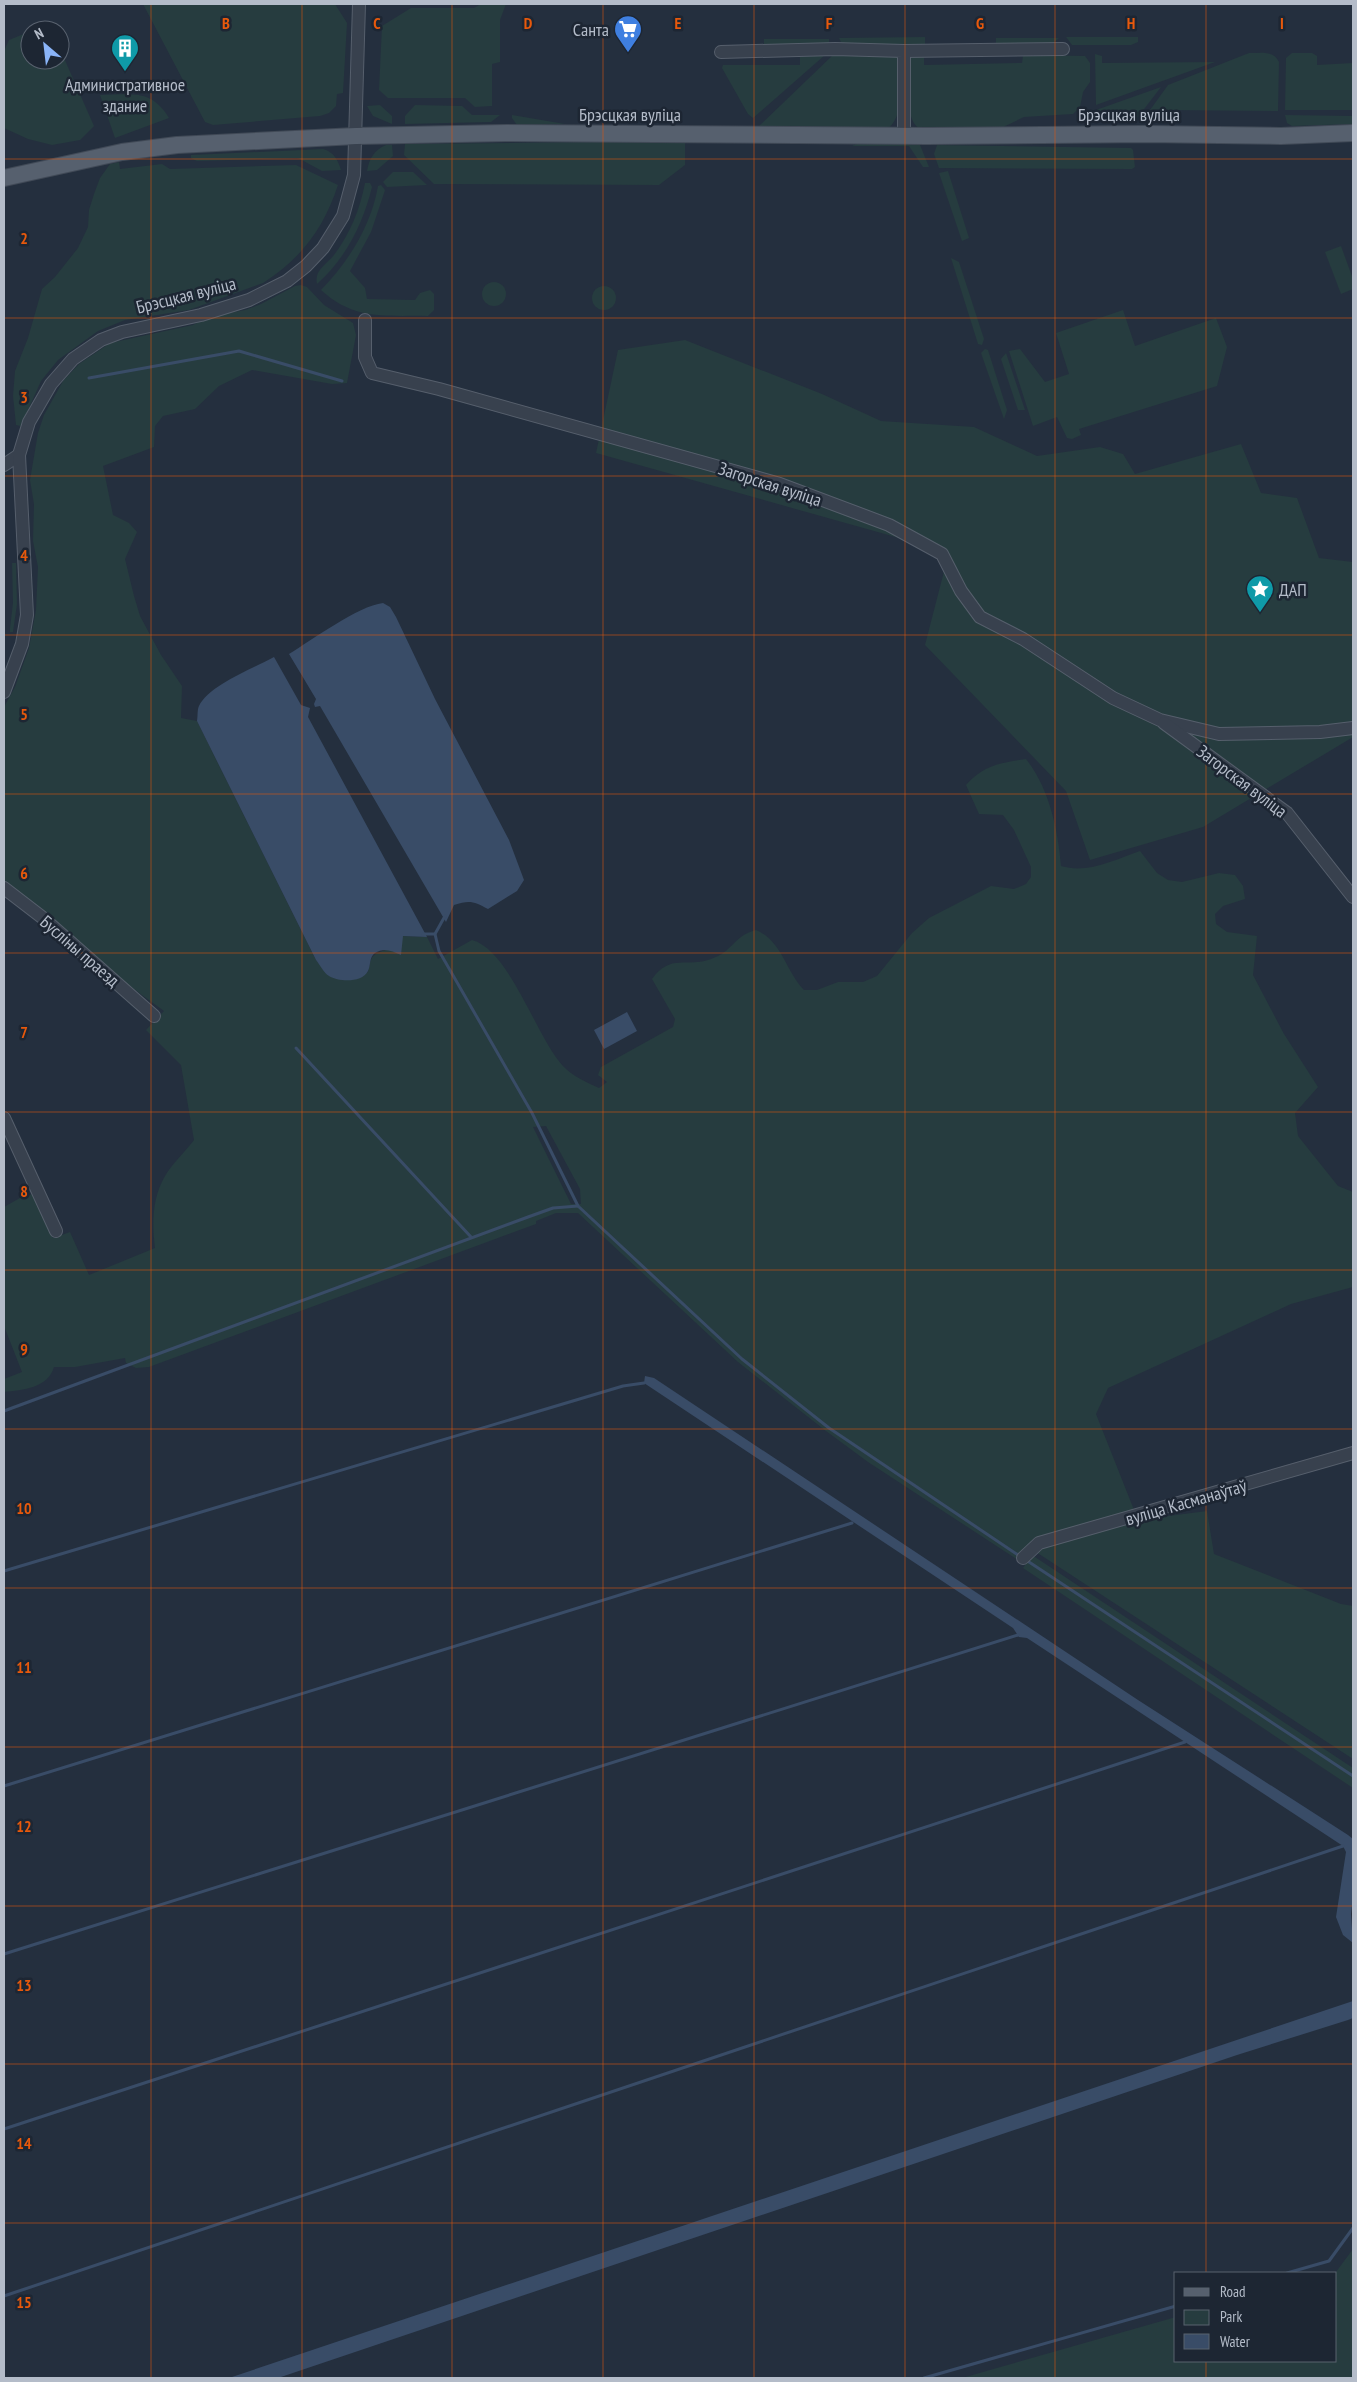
<svg xmlns="http://www.w3.org/2000/svg" width="1357" height="2382" font-family="'PT Sans Narrow',sans-serif">
<rect width="100%" height="100%" fill="#242f3e"/>
<!-- green -->
<g fill="#263c3f" fill-rule="evenodd">
<polygon points="143,4 335,4 347,23 343,93 337,94 336,106 329,113 320,116 213,125 205,122"/>
<polygon points="481,4 506,4 500,20 500,62 492,64 492,106 475,107 465,98 388,98 379,90 382,26 411,8 474,8"/>
<polygon points="26,33 30,33 30,60 60,60 60,49 94,126 80,140 52,145 28,139 4,128 4,51 9,40"/>
<polygon points="925,37 925,44 843,46 839,38"/>
<polygon points="1066,37 1138,37 1138,42 1131,45 1072,45"/>
<polygon points="996,38 1059,38 1051,45 996,44"/>
<polygon points="764,39 829,39 829,43 764,46"/>
<path d="M1249,53C1261,53 1273,50 1279,62L1278,111L1164,110L1154,116L1145,117L1168,85Z"/>
<polygon points="1292,53 1312,53 1317,56 1317,65 1353,63 1353,110 1285,110 1286,58"/>
<path d="M834,54L897,57L900,62C900,84 906,116 886,130L758,127Z"/>
<polygon points="1095,54 1102,56 1102,63 1215,62 1096,105"/>
<polygon points="825,55 753,118 748,114 722,68 723,65 800,65 800,57"/>
<path d="M1023,55L1085,56L1090,63V82L1083,92L1080,107L1073,114L1024,117L999,129H920C903,119 909,79 909,60L912,57H924V65L1022,63Z"/>
<polygon points="1161,87 1138,117 1096,116 1096,110"/>
<path d="M100,95C131,95 151,88 169,118L115,138Z"/>
<polygon points="380,105 392,116 392,124 373,116 367,106"/>
<polygon points="415,105 462,106 472,115 500,115 491,122 405,124 405,116"/>
<polygon points="512,115 565,124 517,125 512,118"/>
<polygon points="1285,115 1353,116 1353,124 1292,126 1287,123"/>
<polygon points="685,141 685,165 659,185 434,184 404,155 405,144"/>
<polygon points="863,141 916,141 920,145 929,167 923,167 909,146 852,146"/>
<path d="M386,145H392L393,156L377,170L367,171C369,159 374,150 386,145Z"/>
<polygon points="937,145 1131,148 1133,150 1135,167 1132,169 939,168 934,154"/>
<path d="M323,149C334,152 338,160 341,170L322,171L298,158L197,161L191,158V155Z"/>
<path d="M119,162L120,169L162,164L170,169L296,165L338,185C324,228 301,259 263,283L189,310L125,320L98,331L58,360L41,381L21,426L16,425L13,396L15,371L28,338L42,289L55,277L78,248L88,227L89,210L94,194L100,178L110,164Z"/>
<polygon points="948,171 969,238 962,241 939,173"/>
<polygon points="393,172 413,172 427,185 387,187 383,182"/>
<path d="M365,183H370L372,187C363,224 346,258 317,284C314,270 326,265 334,255C350,234 360,209 365,183Z"/>
<path d="M381,185L385,190L371,232L350,271L365,288L367,299L415,300L420,293L430,290L434,294V310L428,316C385,315 355,321 321,290C349,261 371,226 378,186Z"/>
<polygon points="1341,246 1353,279 1353,289 1341,294 1325,252"/>
<polygon points="951,258 959,262 984,339 982,345 978,344"/>
<circle cx="494" cy="294" r="12"/>
<path d="M301,285L307,287L324,305L353,323L356,335L347,383L332,384L252,370L219,386L195,409L163,416L155,426L154,447L103,466L113,515L129,523L137,532L125,559L134,596L140,616L161,655L182,686L181,718L197,721L316,960L329,976L368,972C372,954 371,956 387,949C392,947 398,940 403,936L427,937L438,959L472,940C510,950 536,1037 563,1066C572,1076 586,1082 599,1088L607,1082L598,1075L601,1067L673,1027L675,1019L652,979C671,953 686,968 711,959C733,952 733,936 756,930C782,941 785,970 804,990H817L838,982H863L877,976L912,933L929,918L991,886L1014,889L1026,884L1031,877V867L1014,830L1003,815L979,814L966,785C984,765 1000,763 1026,759C1049,788 1058,829 1061,866C1088,874 1114,860 1140,851L1157,873L1168,880L1182,882L1219,873L1235,875L1243,886L1245,899L1223,906L1215,914L1216,924L1227,932L1257,936L1253,975L1284,1034L1318,1087L1295,1113L1298,1136L1338,1186L1353,1192V1287L1291,1304L1108,1388L1096,1414L1138,1520L1207,1511L1214,1554L1341,1604L1353,1606V1759L1036,1552L1018,1560L868,1462L826,1431L738,1362L578,1213H556L536,1221V1224L149,1367L136,1368L126,1363L125,1358L75,1367H54C48,1388 23,1390 4,1392V1379L22,1372L4,1326V1207L20,1198L33,1194L53,1238L70,1232L89,1275L155,1248C152,1224 152,1198 165,1176C172,1164 185,1152 194,1140L181,1065L146,1030L164,1011L120,979L4,883V707L15,687L29,648L36,610L38,567L33,541L34,504L30,480L38,433L44,415L63,381L79,364L110,343L193,325L207,317L245,310L261,304L295,286ZM546,1126L580,1189L581,1204H571L533,1127Z"/>
<circle cx="604" cy="298" r="12"/>
<polygon points="1123,310 1135,346 1216,318 1227,347 1217,386 1079,429 1081,435 1072,439 1067,438 1057,417 1033,426 1009,351 1020,349 1045,382 1069,374 1056,333"/>
<polygon points="685,340 822,394 881,421 974,427 1037,456 1100,447 1123,454 1135,474 1241,444 1261,493 1297,498 1319,558 1353,562 1353,737 1203,827 1090,860 1066,791 925,645 949,552 596,453 618,350"/>
<polygon points="985,349 988,350 1007,410 1004,419 981,353"/>
<polygon points="1006,353 1025,410 1018,410 1001,359"/>
<polygon points="12,563 16,563 17,604 13,632 10,632 10,628 13,603"/>
<polygon points="1032,1555 1353,1768 1353,1788 1023,1568"/>
<polygon points="1353,2249 1353,2378 962,2378 1176,2317 1176,2361 1336,2361 1336,2273 1332,2273 1336,2272"/>
</g>
<!-- water -->
<g fill="#394c67">
<path d="M383,603L390,607L396,617L435,699L509,840L524,880L517,891L488,909C474,901 469,900 454,905L446,922L320,706L315,707L314,704L316,699L289,654C312,640 358,606 383,603Z"/>
<path d="M274,657L301,705L310,708L308,717L427,937L403,936L401,955C392,951 384,947 375,953C369,957 371,965 368,971C362,983 339,982 329,976C324,973 320,965 316,960L197,721C198,716 197,710 199,706C209,685 254,668 274,657Z"/>
<polygon points="627,1012 637,1031 604,1049 594,1030"/>
<polygon points="645,1376 654,1378 1138,1700 1348,1835 1353,1839 1353,1896 1351,1914 1353,1943 1343,1935 1336,1917 1346,1852 1343,1846 1027,1638 1019,1637 1013,1628 644,1383"/>
<polygon points="1353,2001 1353,2018 1348,2020 1237,2055 278,2378 229,2378"/>
</g>
<g fill="none" stroke-linecap="round" stroke-linejoin="round">
<!-- stream -->
<g stroke="#394c67" stroke-width="3">
<polyline points="89,378 239,351 342,381"/>
<polyline points="445,916 435,934 439,951 532,1113 578,1206 742,1359 829,1428 1021,1557"/>
<polyline points="423,934 435,934"/>
<polyline points="296,1048 471,1237"/>
<polyline points="4,1411 528,1217 553,1208 578,1206"/>
<polyline points="1026,1560 1353,1776"/>
<polyline points="4,1571 623,1386 644,1383"/>
<polyline points="4,1786 852,1523"/>
<polyline points="4,1954 1018,1635"/>
<polyline points="4,2129 1185,1742"/>
<polyline points="1287,2273 1329,2261 1353,2228"/>
<polyline points="4,2296 1343,1846"/>
<polyline points="924,2378 1176,2306"/>
</g>
<!-- minor casing -->
<g stroke="#565f6c" stroke-width="14">
<g id="minor">
<polyline points="904,51 1063,49"/>
<polyline points="721,52 835,49 904,51 904,135"/>
<polyline points="365,320 365,357 372,373 439,389 780,484 889,525 942,554 961,591 980,617 1023,639 1113,698 1160,720 1219,734 1320,732 1353,728"/>
<polyline points="4,465 19,455"/>
<polyline points="4,692 22,644 27,615 19,455 29,422 51,384 73,359 101,340 122,332 201,315 249,300 287,281 306,266 323,248 343,216 354,175 359,4"/>
<polyline points="1164,723 1287,813 1353,897"/>
<polyline points="4,888 43,918 154,1016"/>
<polyline points="4,1118 56,1231"/>
<polyline points="1023,1558 1039,1543 1353,1453"/>
</g>
</g>
<!-- major casing -->
<g stroke="#414a57" stroke-width="18">
<polyline id="major" points="4,178 122,152 177,145 356,136 506,133 927,136 1147,134 1281,136 1353,133"/>
</g>
<!-- minor -->
<use href="#minor" stroke="#38414e" stroke-width="12"/>
<!-- major -->
<use href="#major" stroke="#56606e" stroke-width="16"/>
</g>
<!-- grid -->
<path fill="none" stroke="#e8590c" stroke-width="1" stroke-opacity="0.55" d="M151,4V2378M302,4V2378M452,4V2378M603,4V2378M754,4V2378M905,4V2378M1055,4V2378M1206,4V2273M4,159H1353M4,318H1353M4,476H1353M4,635H1353M4,794H1353M4,953H1353M4,1112H1353M4,1270H1353M4,1429H1353M4,1588H1353M4,1747H1353M4,1906H1353M4,2064H1353M4,2223H1353M1206,2361V2378"/>
<!-- icons -->
<defs>
<g id="supermarket-pin" transform="scale(1.4375)"><path d="M0 17L-7.5 6A9.5 9.5 0 1 1 7.5 6Z" fill="#3f7fe0" stroke="#1d2633"/><path d="M-6-5.5h2.5l.6 2H6L4.5 2H-2.5L-4.4-4H-6ZM-1.5 3.2a1.3 1.3 0 1 0 .1 0ZM3 3.2a1.3 1.3 0 1 0 .1 0Z" fill="#fff"/></g>
<g id="building-pin" transform="scale(1.4375)"><path d="M0 17L-7.5 6A9.5 9.5 0 1 1 7.5 6Z" fill="#0f9aa8" stroke="#1d2633"/><path d="M-4-6H4V6H1V3H-1V6H-4ZM-2.5-4.3h1.7v1.8h-1.7ZM.8-4.3h1.7v1.8H.8ZM-2.5-1h1.7V.8h-1.7ZM.8-1h1.7V.8H.8Z" fill="#fff"/></g>
<g id="sight-pin" transform="scale(1.4375)"><path d="M0 17L-7.5 6A9.5 9.5 0 1 1 7.5 6Z" fill="#0f9aa8" stroke="#1d2633"/><path d="M0-6L1.8-2.2L6-1.7L2.9 1.2L3.7 5.4L0 3.3L-3.7 5.4L-2.9 1.2L-6-1.7L-1.8-2.2Z" fill="#fff"/></g>
</defs>
<g fill-rule="evenodd">
<use href="#supermarket-pin" x="628" y="29"/>
<use href="#building-pin" x="125" y="48"/>
<use href="#sight-pin" x="1260" y="589"/>
</g>
<g text-anchor="middle" dominant-baseline="central" stroke-width="5" stroke-linejoin="round" paint-order="stroke">
<!-- poi labels -->
<g font-size="18" fill="#b4bcc9" stroke="#1d2633" text-anchor="end">
<text x="609" y="29">Санта</text>
<text x="125" y="84" text-anchor="middle">Административное<tspan x="125" dy="21">здание</tspan></text>
<text x="1279" y="589" text-anchor="start">ДАП</text>
</g>
<!-- street labels -->
<g font-size="18" fill="#b4bcc9" stroke="#1d2633">
<text x="630" y="114">Брэсцкая вуліца</text>
<text x="1129" y="114">Брэсцкая вуліца</text>
<text transform="translate(186 295) rotate(-14)">Брэсцкая вуліца</text>
<text transform="translate(770 484) rotate(18)">Загорская вуліца</text>
<text transform="translate(1242 781) rotate(37)">Загорская вуліца</text>
<text transform="translate(80 951) rotate(41)">Бусліны праезд</text>
<text transform="translate(1186 1502) rotate(-16)">вуліца Касманаўтаў</text>
</g>
</g>
<g font-size="16" text-anchor="middle" font-weight="bold" fill="#e8590c" stroke="#1d2633" stroke-width="5" stroke-linejoin="round" paint-order="stroke">
<text x="226" y="29">B</text>
<text x="377" y="29">C</text>
<text x="528" y="29">D</text>
<text x="678" y="29">E</text>
<text x="829" y="29">F</text>
<text x="980" y="29">G</text>
<text x="1131" y="29">H</text>
<text x="1282" y="29">I</text>
<text x="24" y="244">2</text>
<text x="24" y="403">3</text>
<text x="24" y="561">4</text>
<text x="24" y="720">5</text>
<text x="24" y="879">6</text>
<text x="24" y="1038">7</text>
<text x="24" y="1197">8</text>
<text x="24" y="1355">9</text>
<text x="24" y="1514">10</text>
<text x="24" y="1673">11</text>
<text x="24" y="1832">12</text>
<text x="24" y="1991">13</text>
<text x="24" y="2149">14</text>
<text x="24" y="2308">15</text>
</g>
<!-- border -->
<rect width="1357" height="2382" fill="none" stroke="#b4bcc9" stroke-width="10"/>
<!-- legend -->
<rect x="1174" y="2272" width="162" height="90" fill="#1d2633" stroke="#59626f"/>
<rect x="1184" y="2288" width="25" height="8" fill="#56606e" stroke="#59626f"/>
<text x="1220" y="2297" font-size="15" fill="#b4bcc9">Road</text>
<rect x="1184" y="2310" width="25" height="15" fill="#263c3f" stroke="#59626f"/>
<text x="1220" y="2322" font-size="15" fill="#b4bcc9">Park</text>
<rect x="1184" y="2334" width="25" height="15" fill="#394c67" stroke="#59626f"/>
<text x="1220" y="2347" font-size="15" fill="#b4bcc9">Water</text>
<!-- north arrow -->
<g transform="translate(45 45) rotate(332)"><circle r="24" fill="#1d2633" stroke="#59626f"/>
<path d="M0-4L9 19L0 12L-9 19Z" fill="#8ab4f8"/>
<text y="-8" font-size="14" font-weight="bold" text-anchor="middle" fill="#b4bcc9">N</text>
</g>
</svg>
